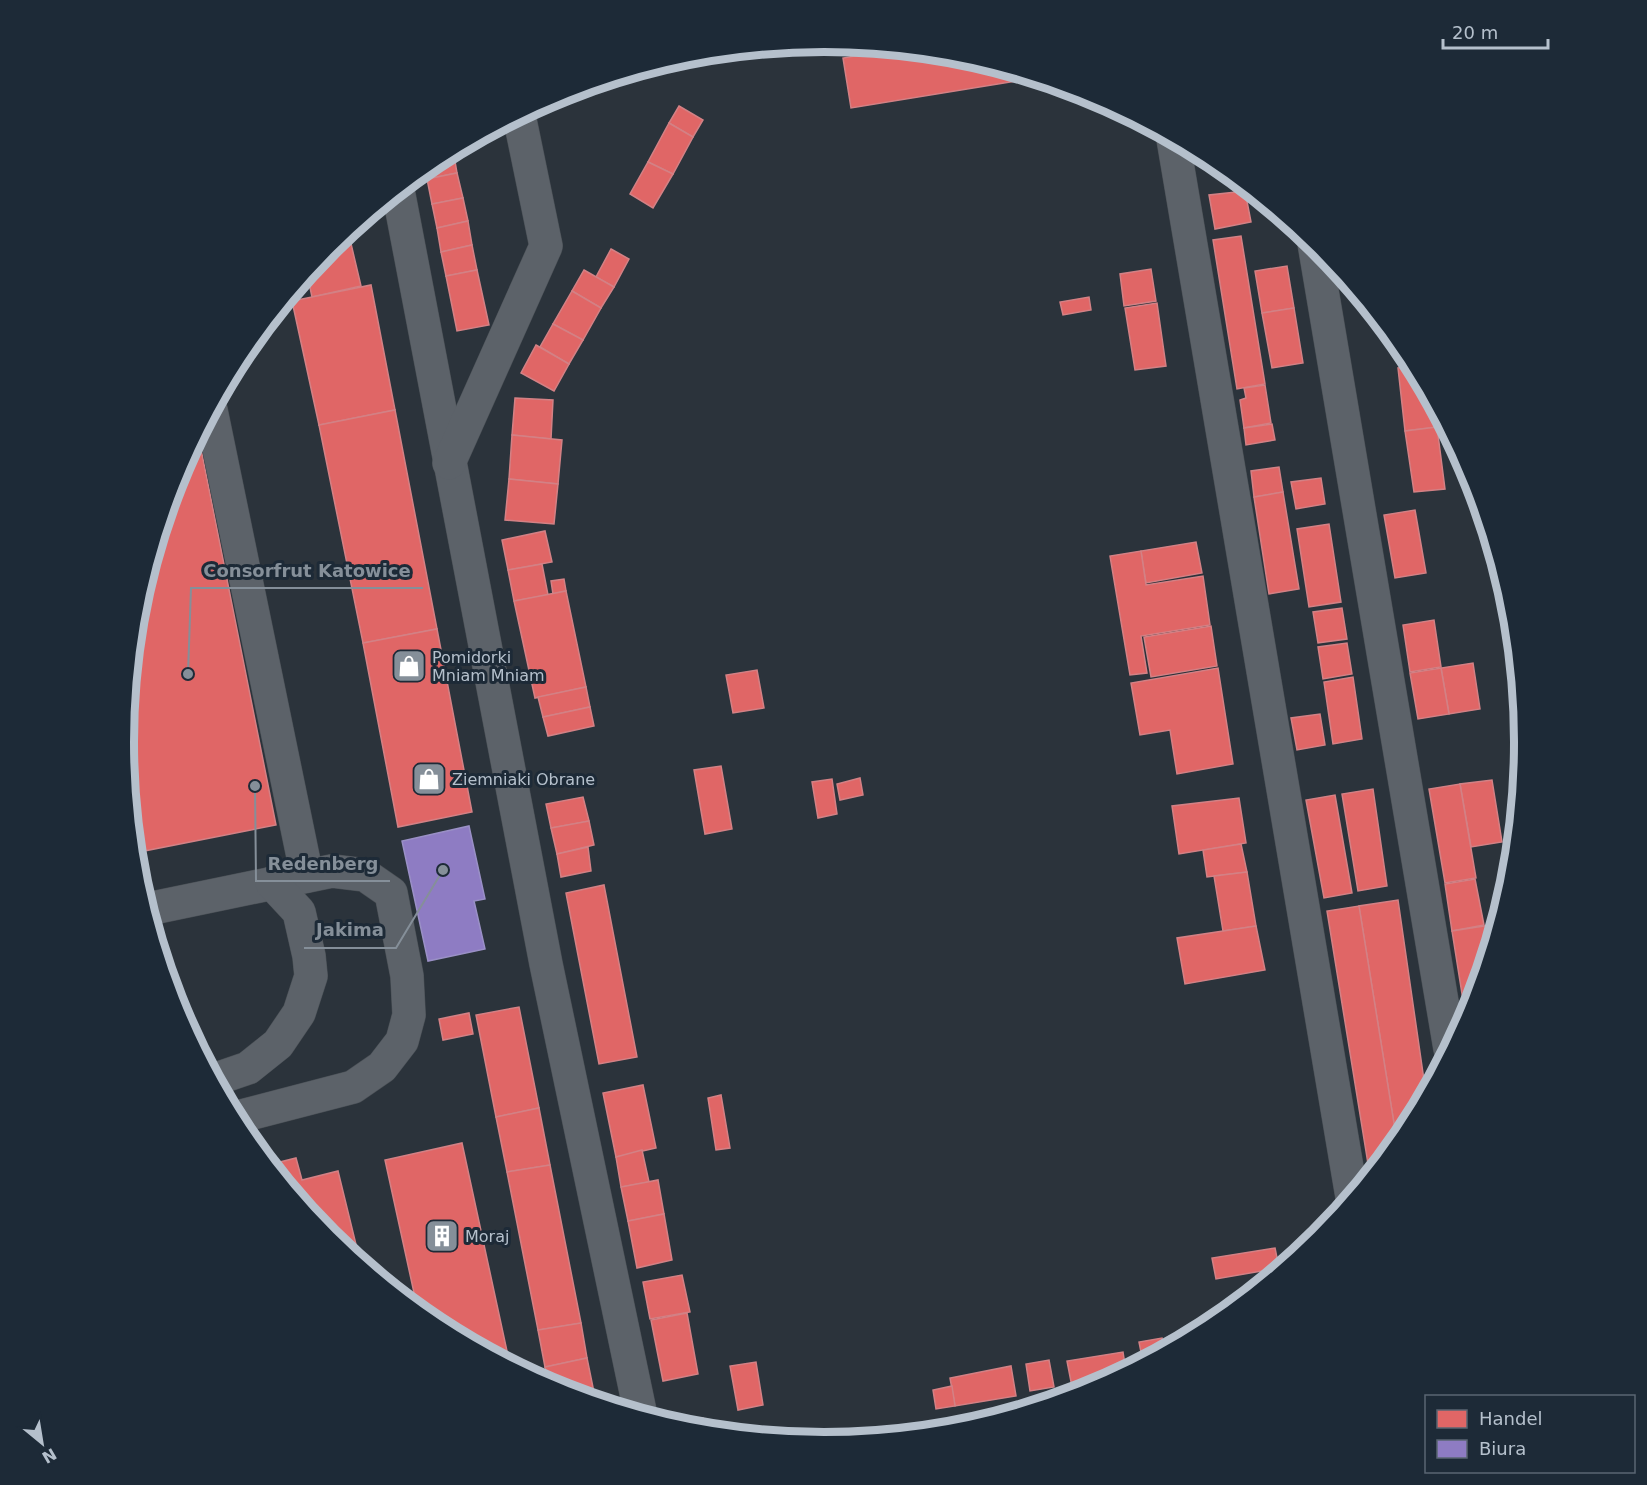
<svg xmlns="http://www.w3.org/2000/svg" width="1647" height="1485" font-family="'DejaVu Sans',sans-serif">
<rect width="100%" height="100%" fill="#2b333b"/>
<!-- shops -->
<g fill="#e06666" stroke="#d38185" stroke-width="1.5">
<polygon points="895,49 960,56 1035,78 851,108 843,58"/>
<polygon points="679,106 703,120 693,137 669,123"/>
<polygon points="669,123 693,137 673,174 648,162"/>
<polygon points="453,150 457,173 427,179 425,168 435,160"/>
<polygon points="648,162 673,174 653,208 630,194"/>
<polygon points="457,173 463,198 432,204 427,179"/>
<polygon points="1245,191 1251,222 1215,229 1209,195"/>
<polygon points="463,198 468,221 437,228 432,204"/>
<polygon points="468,221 472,245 441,252 437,228"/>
<polygon points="348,231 361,286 312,297 307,273 328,247"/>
<polygon points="1241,236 1265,384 1237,389 1213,240"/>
<polygon points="472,245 477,270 446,276 441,252"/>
<polygon points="611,249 629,259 614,287 596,277"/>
<polygon points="1287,266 1294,308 1262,313 1255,271"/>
<polygon points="1151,269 1156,301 1124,306 1120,274"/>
<polygon points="477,270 489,325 457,331 446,276"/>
<polygon points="584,270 614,287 601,308 572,291"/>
<polygon points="371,285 395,410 319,425 292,301"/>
<polygon points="572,291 601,308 583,340 553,324"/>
<polygon points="1089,297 1091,310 1063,315 1060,302"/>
<polygon points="1157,303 1166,366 1135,370 1125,308"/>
<polygon points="1294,308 1303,363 1272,368 1262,313"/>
<polygon points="553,324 583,340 569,364 540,347"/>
<polygon points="536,345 569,364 554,391 521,373"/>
<polygon points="1413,366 1435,407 1437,427 1405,431 1398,368"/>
<polygon points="1265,385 1271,423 1244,428 1240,400 1246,398 1244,388"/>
<polygon points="515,398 553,400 551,439 512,435"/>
<polygon points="395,410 437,629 363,643 319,425"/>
<polygon points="1272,424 1275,440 1246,445 1244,428"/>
<polygon points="1437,427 1445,489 1414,492 1405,431"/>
<polygon points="198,434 276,825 134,853 123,742 137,606 176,474"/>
<polygon points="512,435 562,440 558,484 509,479"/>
<polygon points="1279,467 1283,492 1254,497 1251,471"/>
<polygon points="1321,478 1325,504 1296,509 1291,482"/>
<polygon points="509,479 558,484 554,524 505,520"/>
<polygon points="1283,492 1299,589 1269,594 1254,497"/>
<polygon points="1415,510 1426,573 1395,578 1384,515"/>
<polygon points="1329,524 1341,602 1309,607 1297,529"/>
<polygon points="545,531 552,562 508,570 502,540"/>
<polygon points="1196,542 1202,573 1146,583 1141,551"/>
<polygon points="1141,551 1146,585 1203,576 1210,625 1141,636 1147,673 1130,675 1110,556"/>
<polygon points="542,564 548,595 514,601 508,570"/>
<polygon points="564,579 566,591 553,594 551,581"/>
<polygon points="566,591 586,687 535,698 514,601"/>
<polygon points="1342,608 1347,639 1318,643 1313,612"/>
<polygon points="1434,620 1441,667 1410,672 1403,625"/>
<polygon points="1211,626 1217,666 1151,677 1144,637"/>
<polygon points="437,629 472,812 398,827 363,643"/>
<polygon points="1347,643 1352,674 1323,679 1318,647"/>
<polygon points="1473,663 1480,709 1449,714 1441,668"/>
<polygon points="1218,668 1233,764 1177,774 1170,730 1140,735 1131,683"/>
<polygon points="1441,668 1449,714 1418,719 1410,673"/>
<polygon points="757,670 764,708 733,713 726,675"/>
<polygon points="1353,677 1362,739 1333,744 1324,682"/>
<polygon points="586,687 590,707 543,717 538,697"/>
<polygon points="590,707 594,726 548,736 543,717"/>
<polygon points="1320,714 1325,745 1297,750 1291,718"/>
<polygon points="721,766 732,829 705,834 694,770"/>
<polygon points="860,778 863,795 840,800 837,784"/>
<polygon points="832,779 837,814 818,818 812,782"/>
<polygon points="1492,780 1502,842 1471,847 1460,784"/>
<polygon points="1460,784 1476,878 1445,883 1429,789"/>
<polygon points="1373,789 1387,886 1358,891 1342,794"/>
<polygon points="1335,795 1352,893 1324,898 1306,800"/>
<polygon points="583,797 589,821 551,828 546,804"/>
<polygon points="1239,798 1246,843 1179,854 1172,806"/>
<polygon points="589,821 594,845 557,854 551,828"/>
<polygon points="1241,844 1247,872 1207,877 1203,850"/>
<polygon points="588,847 591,871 561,877 557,854"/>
<polygon points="1247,872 1256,926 1223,931 1214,876"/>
<polygon points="1475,879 1484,925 1452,931 1445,884"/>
<polygon points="604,885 637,1057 599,1064 566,893"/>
<polygon points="1398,900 1426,1094 1406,1132 1397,1142 1359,906"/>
<polygon points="1359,906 1397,1142 1370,1176 1327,911"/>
<polygon points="1497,924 1471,1011 1466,1019 1452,931"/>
<polygon points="1256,926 1265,970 1185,984 1177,938"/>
<polygon points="519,1007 539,1108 496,1117 476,1015"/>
<polygon points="469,1013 473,1034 443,1040 439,1019"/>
<polygon points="643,1085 656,1148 616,1157 603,1093"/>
<polygon points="721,1095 730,1148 716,1150 708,1098"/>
<polygon points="539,1108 550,1165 507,1172 496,1117"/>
<polygon points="462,1143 510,1365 434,1325 418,1311 385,1160"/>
<polygon points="642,1150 649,1182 621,1187 616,1157"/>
<polygon points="296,1158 302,1180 338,1171 361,1265 328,1238 268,1165"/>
<polygon points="550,1165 581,1323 538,1330 507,1172"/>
<polygon points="658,1180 664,1214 628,1221 621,1187"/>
<polygon points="664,1214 672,1260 637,1268 628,1221"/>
<polygon points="1275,1248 1279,1268 1216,1279 1212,1258"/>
<polygon points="682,1275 690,1312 650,1319 643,1282"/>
<polygon points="687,1313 698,1374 663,1381 651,1320"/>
<polygon points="581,1323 587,1358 545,1367 538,1330"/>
<polygon points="1162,1338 1165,1351 1143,1362 1139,1342"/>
<polygon points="1123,1352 1126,1371 1106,1382 1072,1387 1067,1361"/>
<polygon points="587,1358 596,1402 549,1386 545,1367"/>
<polygon points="1049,1360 1054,1387 1030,1391 1026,1364"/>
<polygon points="756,1362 763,1405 738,1410 730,1366"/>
<polygon points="1011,1366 1016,1396 955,1406 950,1378"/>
<polygon points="952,1386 955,1406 936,1409 933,1390"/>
<polygon points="703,1418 706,1431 687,1429 670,1424"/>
</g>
<!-- offices -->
<polygon fill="#8e7cc3" stroke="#9a90c6" stroke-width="1.5" points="469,826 485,899 474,901 485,949 428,961 402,841"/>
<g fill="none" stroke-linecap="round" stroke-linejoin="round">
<!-- minor casing -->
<g stroke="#494f55" stroke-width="34">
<g id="minor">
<polyline points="1173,139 1352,1197"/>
<polyline points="398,190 546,964 641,1416"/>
<polyline points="1314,243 1450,1049"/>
<polyline points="211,410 307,876"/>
<polyline points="449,463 546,246 519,115"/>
<polyline points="145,908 148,909 332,871 365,875 391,893 407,976 409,1015 402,1041 382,1067 353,1087 234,1118"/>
<polyline points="213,1080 248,1068 278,1044 299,1013 311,976 309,956 299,912 272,883"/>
</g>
</g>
<!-- minor -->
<use href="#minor" stroke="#5c6269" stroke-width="33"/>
</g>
<!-- icons -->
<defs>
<g id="shop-square" transform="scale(1.725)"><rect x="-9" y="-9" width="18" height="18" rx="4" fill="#858f99" stroke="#1d2a37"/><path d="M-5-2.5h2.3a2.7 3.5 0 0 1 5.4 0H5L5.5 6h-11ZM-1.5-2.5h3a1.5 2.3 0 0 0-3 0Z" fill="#fff"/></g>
<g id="building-square" transform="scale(1.725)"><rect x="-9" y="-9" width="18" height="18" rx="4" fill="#858f99" stroke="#1d2a37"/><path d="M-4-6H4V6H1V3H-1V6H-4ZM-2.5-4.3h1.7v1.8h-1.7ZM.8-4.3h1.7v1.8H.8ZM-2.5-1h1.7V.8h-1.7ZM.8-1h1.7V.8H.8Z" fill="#fff"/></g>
</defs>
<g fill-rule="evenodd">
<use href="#shop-square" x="409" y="666"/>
<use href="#shop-square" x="429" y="779"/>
<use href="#building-square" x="442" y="1236"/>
</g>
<g text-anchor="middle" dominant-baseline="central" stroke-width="6" stroke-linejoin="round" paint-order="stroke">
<!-- poi labels -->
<g font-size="16" fill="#b5c0cc" stroke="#1d2a37" text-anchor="start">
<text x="432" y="657">Pomidorki<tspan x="432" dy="18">Mniam Mniam</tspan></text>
<text x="452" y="779">Ziemniaki Obrane</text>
<text x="465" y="1236">Moraj</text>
</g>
</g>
<!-- crop -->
<path d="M0 0H1647V1485H0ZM134 742a690 690 0 1 1 1380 0a690 690 0 1 1-1380 0Z" fill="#1d2a37" fill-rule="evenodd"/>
<path fill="none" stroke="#b5c0cc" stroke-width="8" d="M134 742a690 690 0 1 1 1380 0a690 690 0 1 1-1380 0Z"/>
<!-- callouts -->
<path fill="none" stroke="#858f99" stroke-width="2" d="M188 674L191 588H423M255 786L256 881H390M443 870L396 948H304"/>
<g fill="#858f99" stroke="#1d2a37" stroke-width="2">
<circle cx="188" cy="674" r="6"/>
<circle cx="255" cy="786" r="6"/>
<circle cx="443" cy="870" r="6"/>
</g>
<g font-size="18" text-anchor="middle" font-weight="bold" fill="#858f99" stroke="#1d2a37" stroke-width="6" stroke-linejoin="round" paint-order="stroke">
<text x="307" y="577">Consorfrut Katowice</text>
<text x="323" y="870">Redenberg</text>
<text x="350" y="936">Jakima</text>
</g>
<!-- legend -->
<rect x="1425" y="1395" width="210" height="78" fill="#1d2a37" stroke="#5a6673" stroke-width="1.5"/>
<rect x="1437" y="1410" width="30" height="18" fill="#e06666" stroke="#5a6673" stroke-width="1.5"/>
<text x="1479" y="1425" font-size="18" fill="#b5c0cc">Handel</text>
<rect x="1437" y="1440" width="30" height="18" fill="#8e7cc3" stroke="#5a6673" stroke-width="1.5"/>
<text x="1479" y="1455" font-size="18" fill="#b5c0cc">Biura</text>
<!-- north arrow -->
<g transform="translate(42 1443) rotate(150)" stroke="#1d2a37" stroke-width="4.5" paint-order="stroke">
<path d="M0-4.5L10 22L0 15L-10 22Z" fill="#b5c0cc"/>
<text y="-9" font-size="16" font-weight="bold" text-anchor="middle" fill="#b5c0cc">N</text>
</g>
<!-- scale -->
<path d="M1443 39v9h105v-9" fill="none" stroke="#b5c0cc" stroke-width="3"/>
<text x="1452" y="39" font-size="18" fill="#b5c0cc" stroke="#1d2a37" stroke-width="4.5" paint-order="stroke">20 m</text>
</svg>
